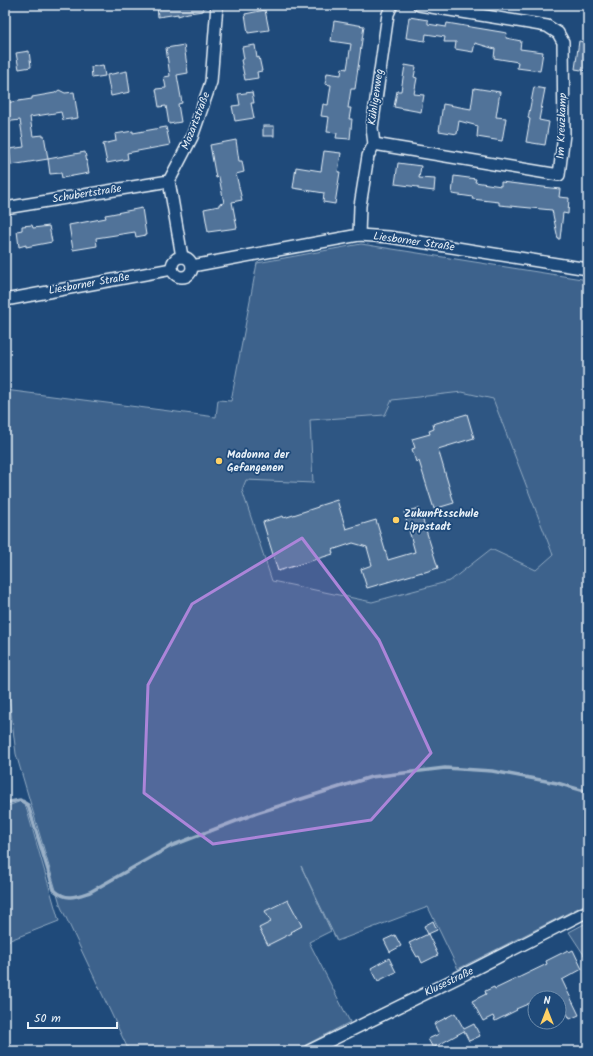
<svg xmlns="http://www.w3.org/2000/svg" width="593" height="1056" font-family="Kalam,sans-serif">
<rect width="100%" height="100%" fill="#1f4a7a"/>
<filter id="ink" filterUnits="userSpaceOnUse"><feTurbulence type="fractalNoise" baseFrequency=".025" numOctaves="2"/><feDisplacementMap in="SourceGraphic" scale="8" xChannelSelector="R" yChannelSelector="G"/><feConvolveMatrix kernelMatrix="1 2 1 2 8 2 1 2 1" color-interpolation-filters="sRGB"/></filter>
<g filter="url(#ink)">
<!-- built -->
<polygon fill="#2e5683" points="462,392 494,399 553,555 536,570 491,549 450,581 372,602 272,581 242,490 246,479 310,420 384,415 391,400"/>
<!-- green -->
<g fill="#3c628c" stroke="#92aac2" fill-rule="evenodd">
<path d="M361,244L588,280V903L458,969L428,907L337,941L301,866L331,931L309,942L350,1022L294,1051H129L61,907L16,754L5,663V390L216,417L218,400L231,401L257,263ZM462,392L493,399L553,555L536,570L491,549L450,581L372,602L272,581L242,490L246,480L313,483L310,420L385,415L392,400Z"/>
<polygon points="24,800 59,921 5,942 5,807"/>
<polygon points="588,922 588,961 569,932"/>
</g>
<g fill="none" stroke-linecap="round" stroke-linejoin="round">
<!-- stream -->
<path stroke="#9ab0c7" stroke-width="3.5" d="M5,803L20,800L28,805L54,890C67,901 75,897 90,892L171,846L257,813L371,777L445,768L492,771L557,783L588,792"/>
</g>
<!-- building -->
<g fill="#517399" stroke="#e8f1f8">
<polygon points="157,5 206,5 206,7 203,8 203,11 188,13 178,16 178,14 158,17"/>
<polygon points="265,10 269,30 248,33 245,14"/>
<polygon points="409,17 428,20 428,24 446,27 447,23 507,33 506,38 521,41 520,49 543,52 540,71 517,68 518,62 494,58 495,49 475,43 473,52 455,49 456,42 444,42 445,37 426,34 425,41 406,38"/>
<polygon points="334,21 364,26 355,89 351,89 348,108 351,108 349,119 352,119 350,139 336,138 337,133 327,132 329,117 321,116 323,104 328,105 331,85 325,84 327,73 341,75 342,68 347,69 351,44 331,41"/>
<polygon points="579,41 588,43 588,71 575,69"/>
<polygon points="184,45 188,73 177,75 182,103 178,104 181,122 169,124 166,106 159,107 156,89 166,88 164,77 170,76 166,48"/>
<polygon points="255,45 257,58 259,57 262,71 257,72 258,78 245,80 241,60 244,59 242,47"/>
<polygon points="29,51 31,67 19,69 16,53"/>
<polygon points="103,65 105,76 92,78 91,67"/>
<polygon points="405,65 416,67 414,77 417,78 414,94 424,95 421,112 394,107 397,91 401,91"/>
<polygon points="127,71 130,92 111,96 107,75"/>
<polygon points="534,87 545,89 539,120 549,122 545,145 526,142 530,119 528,118"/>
<polygon points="474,88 500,92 496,117 506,118 502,141 477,137 478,126 459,121 457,134 439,131 443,104 471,109"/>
<polygon points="59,90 65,93 74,92 78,118 63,120 61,112 30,117 33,136 44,135 48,159 11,165 9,149 24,147 20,120 5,122 5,103 32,99 32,97 55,93"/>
<polygon points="252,92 254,103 251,103 254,118 235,121 232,106 240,105 238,94"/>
<rect x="263" y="126" width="11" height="10"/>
<polygon points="166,127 170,145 127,153 128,159 107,163 103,144 116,141 115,134 133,131 133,133"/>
<polygon points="236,140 239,161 242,161 244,172 236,174 242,200 232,202 237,228 208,232 204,209 219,206 219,204 224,203 219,177 216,178 210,145"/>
<polygon points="324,151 341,153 338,172 340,172 335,204 323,202 324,193 293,188 296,167 321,171"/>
<polygon points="85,152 89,173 62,178 61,173 50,174 48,159"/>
<polygon points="398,163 421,166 419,178 435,179 434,191 418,189 418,187 395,184"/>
<polygon points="454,176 476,179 475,182 501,186 501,182 560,189 559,197 569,198 568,214 563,213 560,239 558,239 552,210 499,205 499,202 472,199 473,197 452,194"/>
<polygon points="142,208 146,235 136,237 135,232 96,238 97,246 73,250 69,225 106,218 105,215 111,214"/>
<polygon points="32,225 33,228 49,226 52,242 26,247 26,245 19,247 17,231 22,230 22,226"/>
<polygon points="467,414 474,438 438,449 454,503 434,509 419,461 416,462 412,449 415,448 412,439 430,434 429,431 434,429 433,424"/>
<polygon points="337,500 346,529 376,520 388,560 415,552 404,512 419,508 438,568 422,573 422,572 367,588 361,569 372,565 367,547 353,543 332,550 333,554 278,571 263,522 283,516 284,518 318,507 318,506"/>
<polygon points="288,900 302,926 291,932 292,933 268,945 259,928 271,922 265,911"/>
<polygon points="433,921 437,930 428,934 438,955 422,963 419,956 417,957 409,943 428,934 424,926"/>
<polygon points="395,935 401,946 390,952 384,940"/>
<polygon points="568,950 569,952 573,950 582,969 562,980 579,1015 570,1019 564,1008 559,1011 559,998 535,998 535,1001 516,1009 517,1010 495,1021 493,1016 483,1021 472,1001 486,994 485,991 494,987 495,989 547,964 546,961"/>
<polygon points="389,958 396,972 378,981 371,968"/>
<polygon points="455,1013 464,1029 474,1024 480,1036 469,1041 464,1031 433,1048 428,1039 439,1034 434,1024"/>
</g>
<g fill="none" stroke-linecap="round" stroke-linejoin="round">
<!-- street casing -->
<g stroke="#e8f1f8" stroke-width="14">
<g id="street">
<polyline points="374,144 559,175 564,134 563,42 558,33 547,26 419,5"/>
<polyline points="5,208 169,181"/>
<polyline points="359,235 360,206 368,156 374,144 372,128 388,14 392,5"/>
<circle cx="182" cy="267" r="10"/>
<polyline points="182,257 169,181 192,137 211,82 217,5"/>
<polyline points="192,266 359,235 389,237 588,269"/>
<polyline points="5,300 172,269"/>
<polyline points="309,1051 461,976 588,911"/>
</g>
</g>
<!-- street -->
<use href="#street" stroke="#1f4a7a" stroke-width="11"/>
</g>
</g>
<!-- marked area -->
<path fill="#ac85d9" fill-opacity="0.2" stroke="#ac85d9" stroke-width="3" stroke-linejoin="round" d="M302,538L379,640L431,753L371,820L213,844L144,793L148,685L192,604Z"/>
<!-- markers -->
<g fill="#ffd166" stroke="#1f4a7a" stroke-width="1.5">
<circle cx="219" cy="461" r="4"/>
<circle cx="396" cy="520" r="4"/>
</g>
<g text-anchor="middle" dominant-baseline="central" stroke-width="3.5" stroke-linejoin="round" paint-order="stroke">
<!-- street labels -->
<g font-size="11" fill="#e8f1f8" stroke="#1f4a7a">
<text transform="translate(376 97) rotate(-82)">Kühligenweg</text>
<text transform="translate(196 121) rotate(-69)">Mozartstraße</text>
<text transform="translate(562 126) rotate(-88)">Im Kreuzkamp</text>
<text transform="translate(87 194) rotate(-9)">Schubertstraße</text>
<text transform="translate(414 242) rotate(8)">Liesborner Straße</text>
<text transform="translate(89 284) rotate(-10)">Liesborner Straße</text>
<text transform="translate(449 982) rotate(-26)">Klusestraße</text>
</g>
<!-- poi labels -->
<g font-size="11" font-weight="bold" fill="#e8f1f8" stroke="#1f4a7a" text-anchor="start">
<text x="227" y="455">Madonna der<tspan x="227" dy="13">Gefangenen</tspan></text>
<text x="404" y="514">Zukunftsschule<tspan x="404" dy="13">Lippstadt</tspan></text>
</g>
</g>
<!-- margin -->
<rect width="593" height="1056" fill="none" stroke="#1f4a7a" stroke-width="20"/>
<rect x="10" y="10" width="573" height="1036" fill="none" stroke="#e8f1f8" stroke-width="1.5" filter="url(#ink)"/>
<!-- north arrow -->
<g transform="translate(547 1010)"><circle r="19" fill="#1f4a7a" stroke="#6f8dac"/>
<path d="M0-3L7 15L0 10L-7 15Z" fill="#ffd166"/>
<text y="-6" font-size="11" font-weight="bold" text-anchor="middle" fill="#e8f1f8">N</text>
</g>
<!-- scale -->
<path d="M28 1022v6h89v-6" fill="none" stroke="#e8f1f8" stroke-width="2"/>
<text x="34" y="1022" font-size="12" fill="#e8f1f8" stroke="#1f4a7a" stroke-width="3" paint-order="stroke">50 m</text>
</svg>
